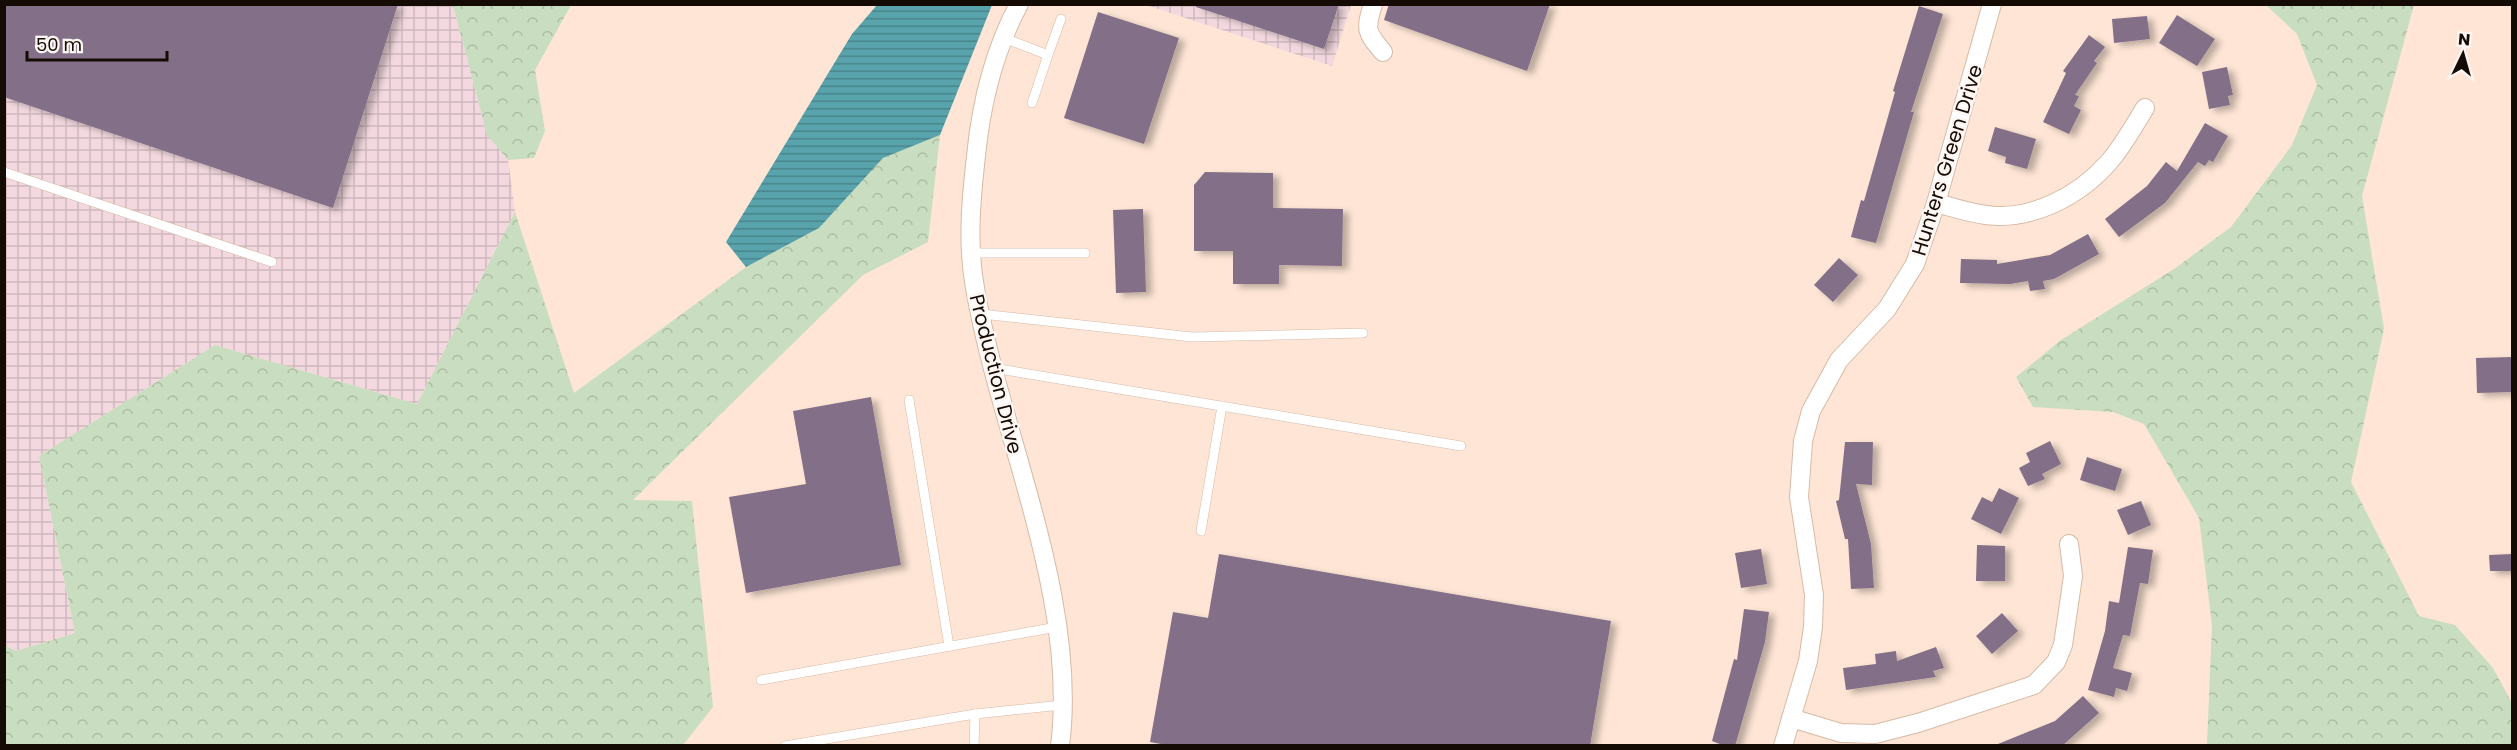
<svg xmlns="http://www.w3.org/2000/svg" width="2517" height="750" font-family="Poppins,sans-serif">
<defs>
<pattern id="industrial-grid" width="8" height="8" patternUnits="userSpaceOnUse" patternTransform="scale(1.5)"><rect width="8" height="8" fill="#f3d9df"/><path d="M0 4h8M4 0v8" fill="none" stroke="#cfb9be"/></pattern>
<pattern id="forest-crowns" width="20" height="18" patternUnits="userSpaceOnUse" patternTransform="scale(1.5)"><rect width="20" height="18" fill="#c9dec0"/><path d="M2 6a3 3 0 1 1 6 0M12 15a3 3 0 1 1 6 0" fill="none" stroke="#acbda4"/></pattern>
<pattern id="water-rules" width="6" height="5" patternUnits="userSpaceOnUse" patternTransform="scale(1.5)"><rect width="6" height="5" fill="#59a4ac"/><path d="M0 2.5h6" fill="none" stroke="#48848a"/></pattern>
<filter id="shadow"><feDropShadow dx="6" dy="3.5" stdDeviation="3" flood-color="#0004"/></filter>
</defs>
<rect width="100%" height="100%" fill="#fee5d5"/>
<!-- industrial -->
<g fill="url(#industrial-grid)">
<polygon points="4,5 453,5 487,135 508,160 515,212 417,404 215,345 39,456 75,633 16,651 4,645"/>
<polygon points="1146,5 1351,5 1332,66"/>
</g>
<!-- forest -->
<g fill="url(#forest-crowns)">
<polygon points="453,5 571,5 535,70 545,131 534,158 508,160 487,135"/>
<polygon points="2266,5 2414,5 2362,196 2384,329 2351,482 2419,616 2455,625 2493,668 2512,703 2512,745 2207,745 2212,625 2199,518 2144,424 2113,412 2033,407 2016,377 2061,340 2174,269 2231,227 2292,145 2317,85 2297,34"/>
<polygon points="940,135 928,242 863,275 633,500 692,501 713,707 683,745 5,745 4,645 16,651 75,633 39,456 215,345 417,404 515,212 574,393 746,267 819,228 883,158"/>
</g>
<!-- water -->
<polygon fill="url(#water-rules)" points="877,5 992,5 940,135 883,158 819,228 746,267 726,242 852,34"/>
<!-- building -->
<g fill="#837088" filter="url(#shadow)">
<polygon points="4,4 398,4 333,208 4,97"/>
<polygon points="1196,4 1339,4 1324,49 1196,7"/>
<polygon points="1389,4 1550,4 1527,71 1384,20"/>
<polygon points="1919,6 1943,14 1911,112 1914,112 1876,243 1851,237 1861,200 1864,201 1895,92 1893,91"/>
<polygon points="1098,12 1179,38 1144,144 1064,118"/>
<polygon points="2177,15 2215,39 2197,66 2159,43"/>
<polygon points="2147,16 2150,39 2114,43 2112,19"/>
<polygon points="2089,35 2105,47 2094,61 2097,63 2075,95 2079,96 2074,106 2081,110 2069,134 2043,122 2066,73 2063,71"/>
<polygon points="2227,67 2233,95 2228,96 2230,105 2209,109 2202,72"/>
<polygon points="2205,123 2228,136 2213,162 2209,160 2205,166 2198,162 2165,203 2119,237 2105,219 2147,186 2166,162 2177,171"/>
<polygon points="1995,127 2036,139 2027,169 2005,163 2006,157 1988,151"/>
<polygon points="1205,172 1273,173 1273,208 1343,209 1342,266 1279,265 1279,284 1233,284 1233,251 1194,251 1194,185"/>
<polygon points="1143,209 1146,292 1116,293 1113,210"/>
<polygon points="2088,234 2099,254 2054,279 2043,281 2045,289 2030,291 2028,281 2010,284 1960,283 1961,259 1997,260 1997,264 2050,255"/>
<polygon points="1839,258 1858,275 1833,302 1814,285"/>
<polygon points="2512,357 2512,392 2477,393 2476,358"/>
<polygon points="871,397 901,565 746,593 729,497 806,484 793,411"/>
<polygon points="2050,441 2061,464 2042,474 2045,479 2028,486 2019,468 2030,462 2026,453"/>
<polygon points="1845,442 1873,442 1872,485 1856,484 1871,544 1874,588 1851,589 1848,539 1845,539 1836,501 1839,500"/>
<polygon points="2087,457 2122,469 2115,491 2080,480"/>
<polygon points="1999,488 2019,498 2001,534 1971,519 1982,497 1992,502"/>
<polygon points="2141,501 2151,525 2128,535 2117,510"/>
<polygon points="1977,545 2005,546 2005,581 1976,581"/>
<polygon points="2128,547 2153,550 2148,584 2140,583 2130,636 2123,635 2113,668 2132,673 2127,691 2116,688 2114,697 2088,690 2105,631 2109,601 2119,603"/>
<polygon points="1761,549 1767,584 1741,588 1735,553"/>
<polygon points="1219,554 1611,621 1590,746 1173,746 1150,742 1173,612 1208,618"/>
<polygon points="2512,554 2512,571 2490,571 2489,555"/>
<polygon points="1744,609 1769,612 1765,642 1735,746 1725,746 1712,741 1734,659 1737,660"/>
<polygon points="2002,613 2018,631 1992,654 1976,636"/>
<polygon points="1936,647 1944,668 1933,671 1936,677 1846,690 1843,668 1876,664 1875,654 1896,651 1897,661"/>
<polygon points="2083,696 2099,713 2062,746 1993,746 2055,721"/>
</g>
<g fill="none" stroke-linecap="round" stroke-linejoin="round">
<!-- lane casing -->
<g stroke="#d7baa6" stroke-width="10">
<g id="lane">
<polyline points="1004,38 1048,55 1061,19"/>
<polyline points="1032,103 1048,55"/>
<polyline points="4,172 272,262"/>
<polyline points="971,253 1085,253"/>
<polyline points="981,314 1192,337 1363,333"/>
<polyline points="993,368 1461,446"/>
<polyline points="909,400 949,646"/>
<polyline points="1201,531 1222,406"/>
<polyline points="761,680 1057,627"/>
<polyline points="785,746 975,714 1062,705"/>
<polyline points="974,746 975,714"/>
</g>
</g>
<!-- street casing -->
<g stroke="#d7baa6" stroke-width="20">
<g id="street">
<path d="M1019,4C994,51 981,104 976,156C971,200 967,244 975,288C1000,434 1079,597 1060,746"/>
<path d="M1373,4C1365,30 1366,32 1383,52"/>
<path d="M1936,203C1952,207 1969,213 1986,215C2032,221 2079,196 2109,162C2123,146 2134,126 2145,108"/>
<polyline points="1791,718 1841,733 1875,734 1918,723 2034,685 2056,662 2063,645 2073,576 2069,544"/>
<polyline points="1783,746 1808,661 1813,627 1814,595 1799,497 1803,441 1811,411 1839,360 1887,309 1915,264 1936,203 1992,4"/>
</g>
</g>
<!-- lane -->
<use href="#lane" stroke="#fff" stroke-width="9"/>
<!-- street -->
<use href="#street" stroke="#fff" stroke-width="18"/>
</g>
<g text-anchor="middle" dominant-baseline="central" stroke-width="5" stroke-linejoin="round" paint-order="stroke">
<!-- street labels -->
<g font-size="20" fill="#150b05" stroke="#fdf6f2">
<text transform="translate(1947 160) rotate(-73)">Hunters Green Drive</text>
<text transform="translate(996 374) rotate(76)">Production Drive</text>
</g>
</g>
<!-- border -->
<rect width="2517" height="750" fill="none" stroke="#150b05" stroke-width="12"/>
<!-- north arrow -->
<g transform="translate(2463 54) rotate(5)" stroke="#fdf6f2" stroke-width="4.5" paint-order="stroke">
<path d="M0-4.5L10 22L0 15L-10 22Z" fill="#150b05"/>
<text y="-9" font-size="16" font-weight="bold" text-anchor="middle" fill="#150b05">N</text>
</g>
<!-- scale -->
<path d="M27 51v9h140v-9" fill="none" stroke="#150b05" stroke-width="3"/>
<text x="36" y="51" font-size="18" fill="#150b05" stroke="#fdf6f2" stroke-width="4.5" paint-order="stroke">50 m</text>
</svg>
